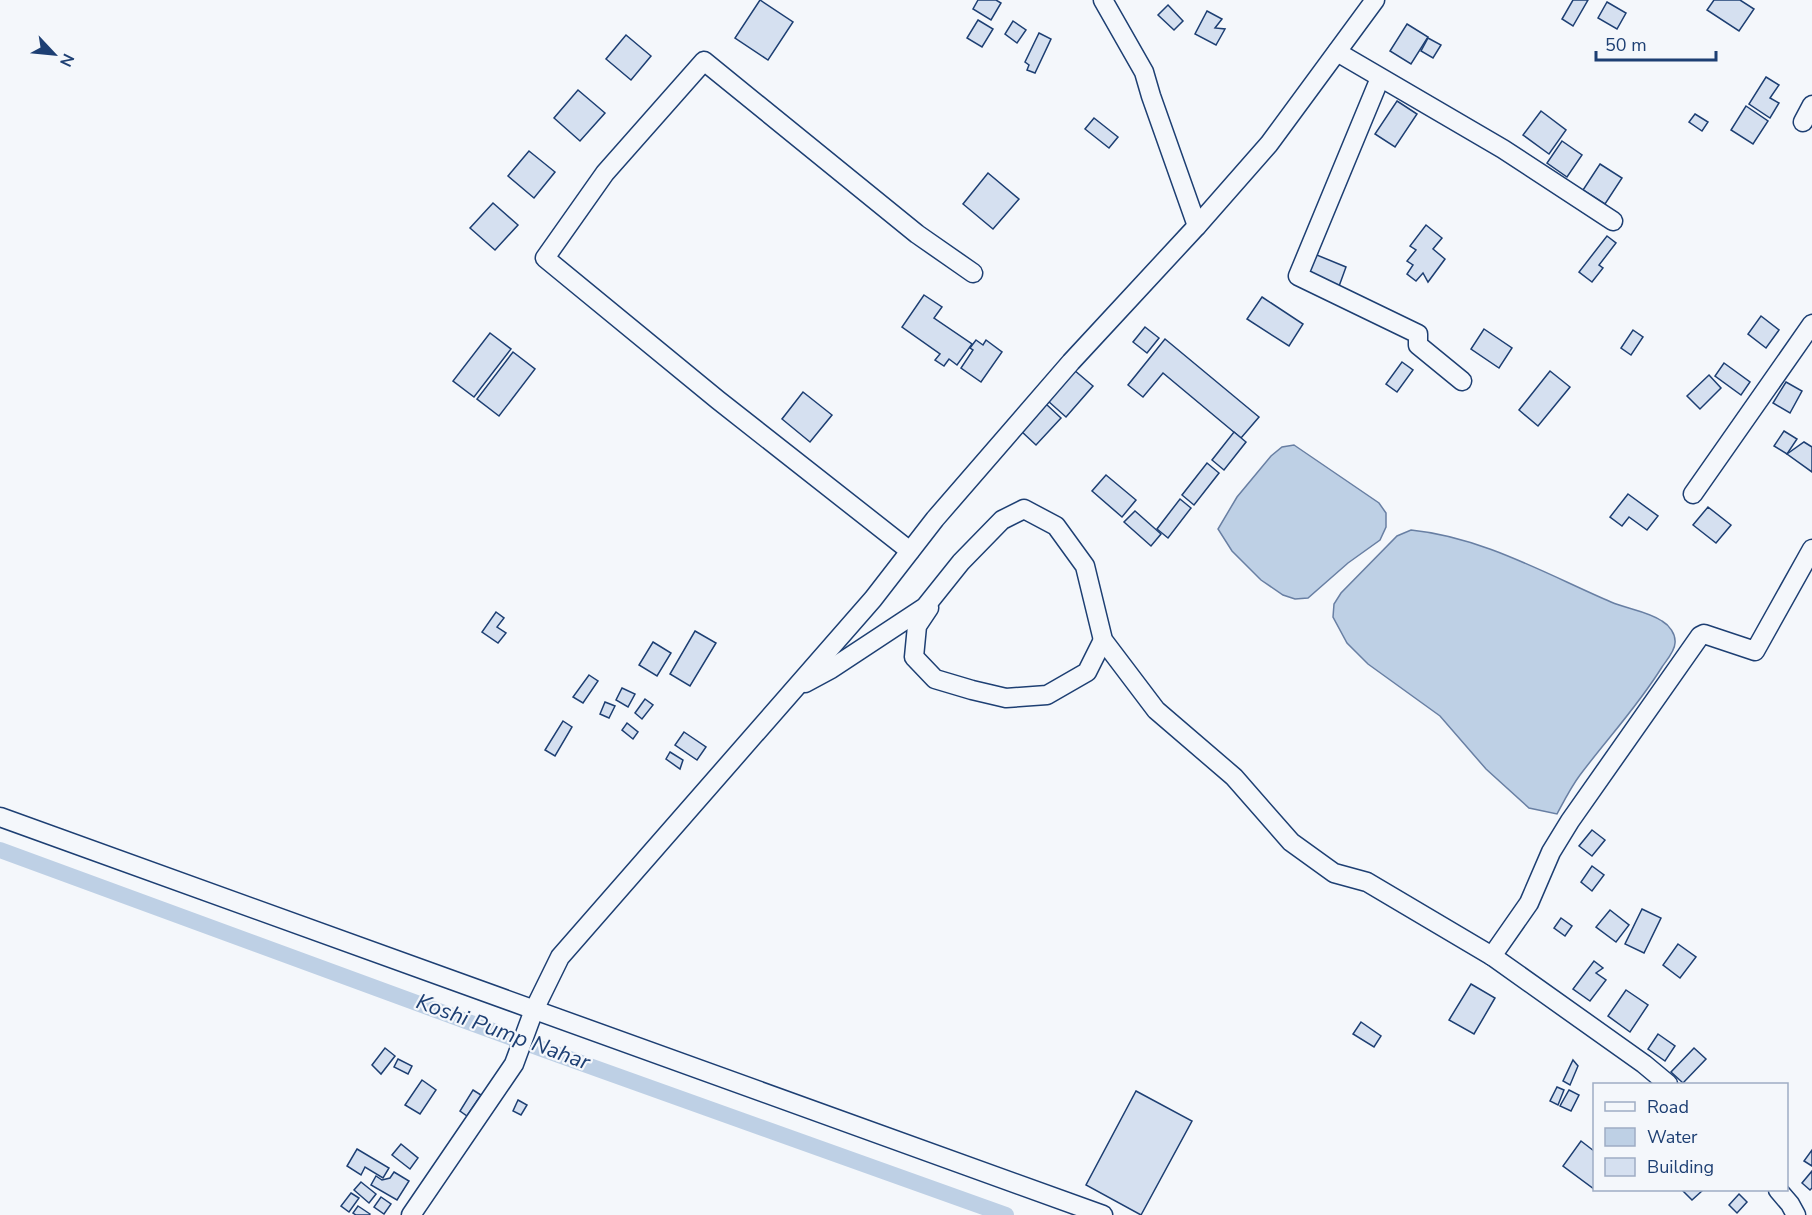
<svg xmlns="http://www.w3.org/2000/svg" width="1812" height="1215" font-family="'Nunito Sans',sans-serif">
<rect width="100%" height="100%" fill="#f4f7fb"/>
<!-- water -->
<g fill="#bed0e5" stroke="#687fa3" stroke-width="1.5">
<polygon points="1294,445 1379,503 1386,513 1386,527 1380,540 1348,563 1308,598 1295,599 1283,595 1261,580 1232,551 1218,529 1237,497 1271,456 1282,447"/>
<path d="M1411,530C1482,537 1546,574 1611,602C1627,609 1647,611 1662,621C1669,625 1676,634 1675,643C1675,651 1666,661 1662,667C1638,706 1607,739 1580,775C1571,787 1564,801 1557,814L1529,808L1486,769L1440,716L1368,664L1347,643L1333,617L1334,604L1341,593L1397,536Z"/>
</g>
<g fill="none" stroke-linecap="round" stroke-linejoin="round">
<!-- canal -->
<polyline stroke="#bed0e5" stroke-width="16" points="0,850 542,1049 1006,1215"/>
</g>
<!-- building -->
<g fill="#d5e0f0" stroke="#1d3f73" stroke-width="1.5">
<polygon points="760,0 793,22 768,60 735,38"/>
<polygon points="978,0 996,0 1001,3 991,20 973,9"/>
<polygon points="1573,0 1588,0 1573,26 1562,19"/>
<polygon points="1714,0 1740,0 1754,9 1739,31 1707,10"/>
<polygon points="1607,2 1626,13 1617,29 1598,18"/>
<polygon points="1168,5 1183,21 1174,30 1158,15"/>
<polygon points="1207,11 1222,19 1215,28 1225,29 1216,45 1195,34"/>
<polygon points="978,20 993,29 982,47 967,38"/>
<polygon points="1013,21 1026,30 1017,43 1005,34"/>
<polygon points="1407,24 1428,37 1411,64 1390,51"/>
<polygon points="1039,33 1051,39 1035,73 1027,70 1029,65 1025,62"/>
<polygon points="626,35 651,56 631,80 606,59"/>
<polygon points="1428,38 1441,45 1433,58 1421,51"/>
<polygon points="1766,77 1779,85 1770,98 1779,103 1770,118 1749,104"/>
<polygon points="578,90 605,113 580,141 554,118"/>
<polygon points="1397,101 1417,114 1395,147 1375,134"/>
<polygon points="1746,106 1768,121 1753,144 1731,130"/>
<polygon points="1541,111 1566,130 1549,154 1523,135"/>
<polygon points="1695,114 1708,122 1702,131 1689,122"/>
<polygon points="1094,118 1118,137 1109,148 1085,129"/>
<polygon points="1562,141 1582,155 1567,177 1547,163"/>
<polygon points="529,151 555,172 534,198 508,176"/>
<polygon points="1600,164 1622,178 1605,204 1583,190"/>
<polygon points="988,173 1019,199 993,229 963,204"/>
<polygon points="493,203 518,225 495,250 470,228"/>
<polygon points="1426,225 1442,238 1433,249 1445,259 1428,282 1423,273 1416,281 1407,274 1413,265 1407,261 1416,250 1410,246"/>
<polygon points="1607,236 1616,243 1599,265 1603,268 1592,282 1579,272"/>
<polygon points="1312,253 1346,267 1338,289 1304,275"/>
<polygon points="924,295 942,307 934,318 972,344 957,365 949,359 944,366 935,360 940,354 902,327"/>
<polygon points="1262,297 1303,324 1289,346 1247,319"/>
<polygon points="1761,316 1779,330 1766,348 1748,334"/>
<polygon points="1145,327 1159,338 1147,353 1133,342"/>
<polygon points="1484,329 1512,348 1499,368 1471,349"/>
<polygon points="1633,330 1643,337 1631,355 1621,348"/>
<polygon points="490,333 511,349 474,397 453,381"/>
<polygon points="1165,339 1259,417 1241,438 1163,373 1143,397 1128,385"/>
<polygon points="976,340 983,345 986,340 1002,352 981,382 961,368 973,350 970,348"/>
<polygon points="513,352 535,369 499,416 477,399"/>
<polygon points="1402,362 1413,370 1397,392 1386,384"/>
<polygon points="1724,363 1750,382 1741,395 1715,376"/>
<polygon points="1074,370 1093,386 1066,417 1048,401"/>
<polygon points="1550,371 1570,387 1538,426 1519,410"/>
<polygon points="1709,375 1721,388 1700,409 1687,396"/>
<polygon points="1786,382 1802,391 1790,413 1773,403"/>
<polygon points="803,392 832,415 810,442 782,419"/>
<polygon points="1046,404 1061,418 1036,445 1021,431"/>
<polygon points="1784,431 1797,439 1787,454 1774,446"/>
<polygon points="1234,432 1246,442 1224,470 1212,460"/>
<polygon points="1804,442 1812,447 1812,472 1787,454"/>
<polygon points="1207,463 1219,473 1194,505 1182,495"/>
<polygon points="1106,475 1136,500 1122,517 1092,491"/>
<polygon points="1628,494 1658,516 1647,530 1629,517 1622,526 1610,517"/>
<polygon points="1180,499 1191,508 1168,538 1157,529"/>
<polygon points="1708,507 1731,525 1716,543 1693,525"/>
<polygon points="1135,511 1161,534 1151,546 1124,522"/>
<polygon points="496,612 504,618 497,627 506,633 498,643 482,632"/>
<polygon points="695,631 716,643 690,686 670,674"/>
<polygon points="653,642 671,653 657,676 639,665"/>
<polygon points="589,675 598,681 583,703 573,697"/>
<polygon points="622,688 635,694 628,707 616,700"/>
<polygon points="645,699 653,705 642,719 635,713"/>
<polygon points="605,702 615,706 609,718 600,714"/>
<polygon points="563,721 572,727 555,756 545,750"/>
<polygon points="627,723 638,732 633,739 622,730"/>
<polygon points="684,732 706,747 697,760 675,745"/>
<polygon points="670,752 683,760 680,769 666,759"/>
<polygon points="1592,830 1605,840 1592,856 1579,846"/>
<polygon points="1592,866 1604,875 1592,891 1581,882"/>
<polygon points="1642,909 1661,918 1644,953 1625,944"/>
<polygon points="1610,910 1629,925 1616,942 1596,927"/>
<polygon points="1561,918 1572,926 1565,936 1554,928"/>
<polygon points="1678,944 1696,957 1680,978 1663,965"/>
<polygon points="1594,961 1603,968 1596,973 1606,980 1590,1001 1573,989"/>
<polygon points="1471,984 1495,998 1474,1034 1449,1020"/>
<polygon points="1626,990 1648,1005 1630,1032 1608,1016"/>
<polygon points="1361,1022 1381,1036 1374,1047 1353,1034"/>
<polygon points="1658,1034 1675,1046 1665,1061 1648,1049"/>
<polygon points="385,1048 395,1056 381,1074 372,1065"/>
<polygon points="1694,1048 1706,1059 1683,1083 1671,1072"/>
<polygon points="398,1059 412,1066 408,1074 394,1067"/>
<polygon points="1573,1060 1578,1066 1570,1085 1563,1081"/>
<polygon points="422,1080 436,1090 420,1114 405,1105"/>
<polygon points="1557,1087 1564,1090 1558,1105 1550,1101"/>
<polygon points="473,1090 481,1095 467,1116 460,1111"/>
<polygon points="1569,1090 1579,1095 1571,1111 1560,1106"/>
<polygon points="1136,1091 1192,1121 1141,1215 1086,1185"/>
<polygon points="518,1100 527,1105 521,1115 513,1111"/>
<polygon points="1581,1141 1594,1151 1594,1189 1563,1166"/>
<polygon points="401,1144 418,1158 410,1169 392,1155"/>
<polygon points="357,1149 389,1168 383,1178 365,1167 361,1175 347,1166"/>
<polygon points="1812,1150 1812,1166 1804,1161"/>
<polygon points="1812,1171 1812,1188 1810,1190 1802,1183"/>
<polygon points="394,1172 409,1181 397,1200 371,1185 376,1176 382,1180 390,1178"/>
<polygon points="361,1182 376,1194 369,1203 354,1190"/>
<polygon points="1682,1190 1703,1190 1692,1200"/>
<polygon points="351,1193 359,1198 349,1212 341,1206"/>
<polygon points="1739,1194 1747,1202 1737,1213 1729,1205"/>
<polygon points="381,1197 391,1204 384,1214 374,1207"/>
<polygon points="358,1206 370,1214 369,1215 356,1215 353,1213"/>
</g>
<g fill="none" stroke-linecap="round" stroke-linejoin="round">
<!-- minor casing -->
<g stroke="#1d3f73" stroke-width="21">
<g id="minor">
<polyline points="1103,0 1144,72 1151,96 1197,226"/>
<polyline points="1337,52 1503,149 1613,221"/>
<polyline points="1380,78 1298,276 1418,334 1418,345 1462,381"/>
<polyline points="1803,122 1812,105"/>
<polyline points="1693,494 1812,324"/>
<polyline points="910,551 718,400 545,258 605,173 704,61 917,234 973,273"/>
<polyline points="929,608 917,626 914,657 935,679 972,690 1006,698 1047,695 1087,672 1103,640"/>
<polyline points="805,683 831,669 925,607 961,562 1002,520 1024,509 1056,526 1085,566 1103,640 1156,710 1234,777 1291,842 1334,873 1367,882 1492,956 1644,1064 1668,1084"/>
<polyline points="0,817 1103,1215"/>
<polyline points="1492,956 1529,903 1551,852 1570,821 1700,636 1704,634 1755,651 1812,549"/>
<polyline points="1778,1190 1790,1204 1796,1215"/>
<polyline points="411,1215 514,1064 534,1010 560,957 873,599 935,519 1071,362 1197,226 1269,144 1375,0"/>
</g>
</g>
<!-- minor -->
<use href="#minor" stroke="#f4f7fb" stroke-width="18"/>
</g>
<g text-anchor="middle" dominant-baseline="central" stroke-width="4.5" stroke-linejoin="round" paint-order="stroke">
<!-- water labels -->
<g font-size="22" font-style="italic" fill="#1d3f73" stroke="#f4f7fb">
<text transform="translate(503 1032) rotate(20)">Koshi Pump Nahar</text>
</g>
</g>
<!-- legend -->
<rect x="1593" y="1083" width="195" height="108" fill="#f4f7fb" stroke="#9eadc5" stroke-width="1.5"/>
<rect x="1605" y="1102" width="30" height="9" fill="#f4f7fb" stroke="#9eadc5" stroke-width="1.5"/>
<text x="1647" y="1113" font-size="18" fill="#1d3f73">Road</text>
<rect x="1605" y="1128" width="30" height="18" fill="#bed0e5" stroke="#9eadc5" stroke-width="1.5"/>
<text x="1647" y="1143" font-size="18" fill="#1d3f73">Water</text>
<rect x="1605" y="1158" width="30" height="18" fill="#d5e0f0" stroke="#9eadc5" stroke-width="1.5"/>
<text x="1647" y="1173" font-size="18" fill="#1d3f73">Building</text>
<!-- north arrow -->
<g transform="translate(54 54) rotate(116)" stroke="#f4f7fb" stroke-width="4.5" paint-order="stroke">
<path d="M0-4.5L10 22L0 15L-10 22Z" fill="#1d3f73"/>
<text y="-9" font-size="16" font-weight="bold" text-anchor="middle" fill="#1d3f73">N</text>
</g>
<!-- scale -->
<path d="M1596 51v9h120v-9" fill="none" stroke="#1d3f73" stroke-width="3"/>
<text x="1605" y="51" font-size="18" fill="#1d3f73" stroke="#f4f7fb" stroke-width="4.5" paint-order="stroke">50 m</text>
</svg>
